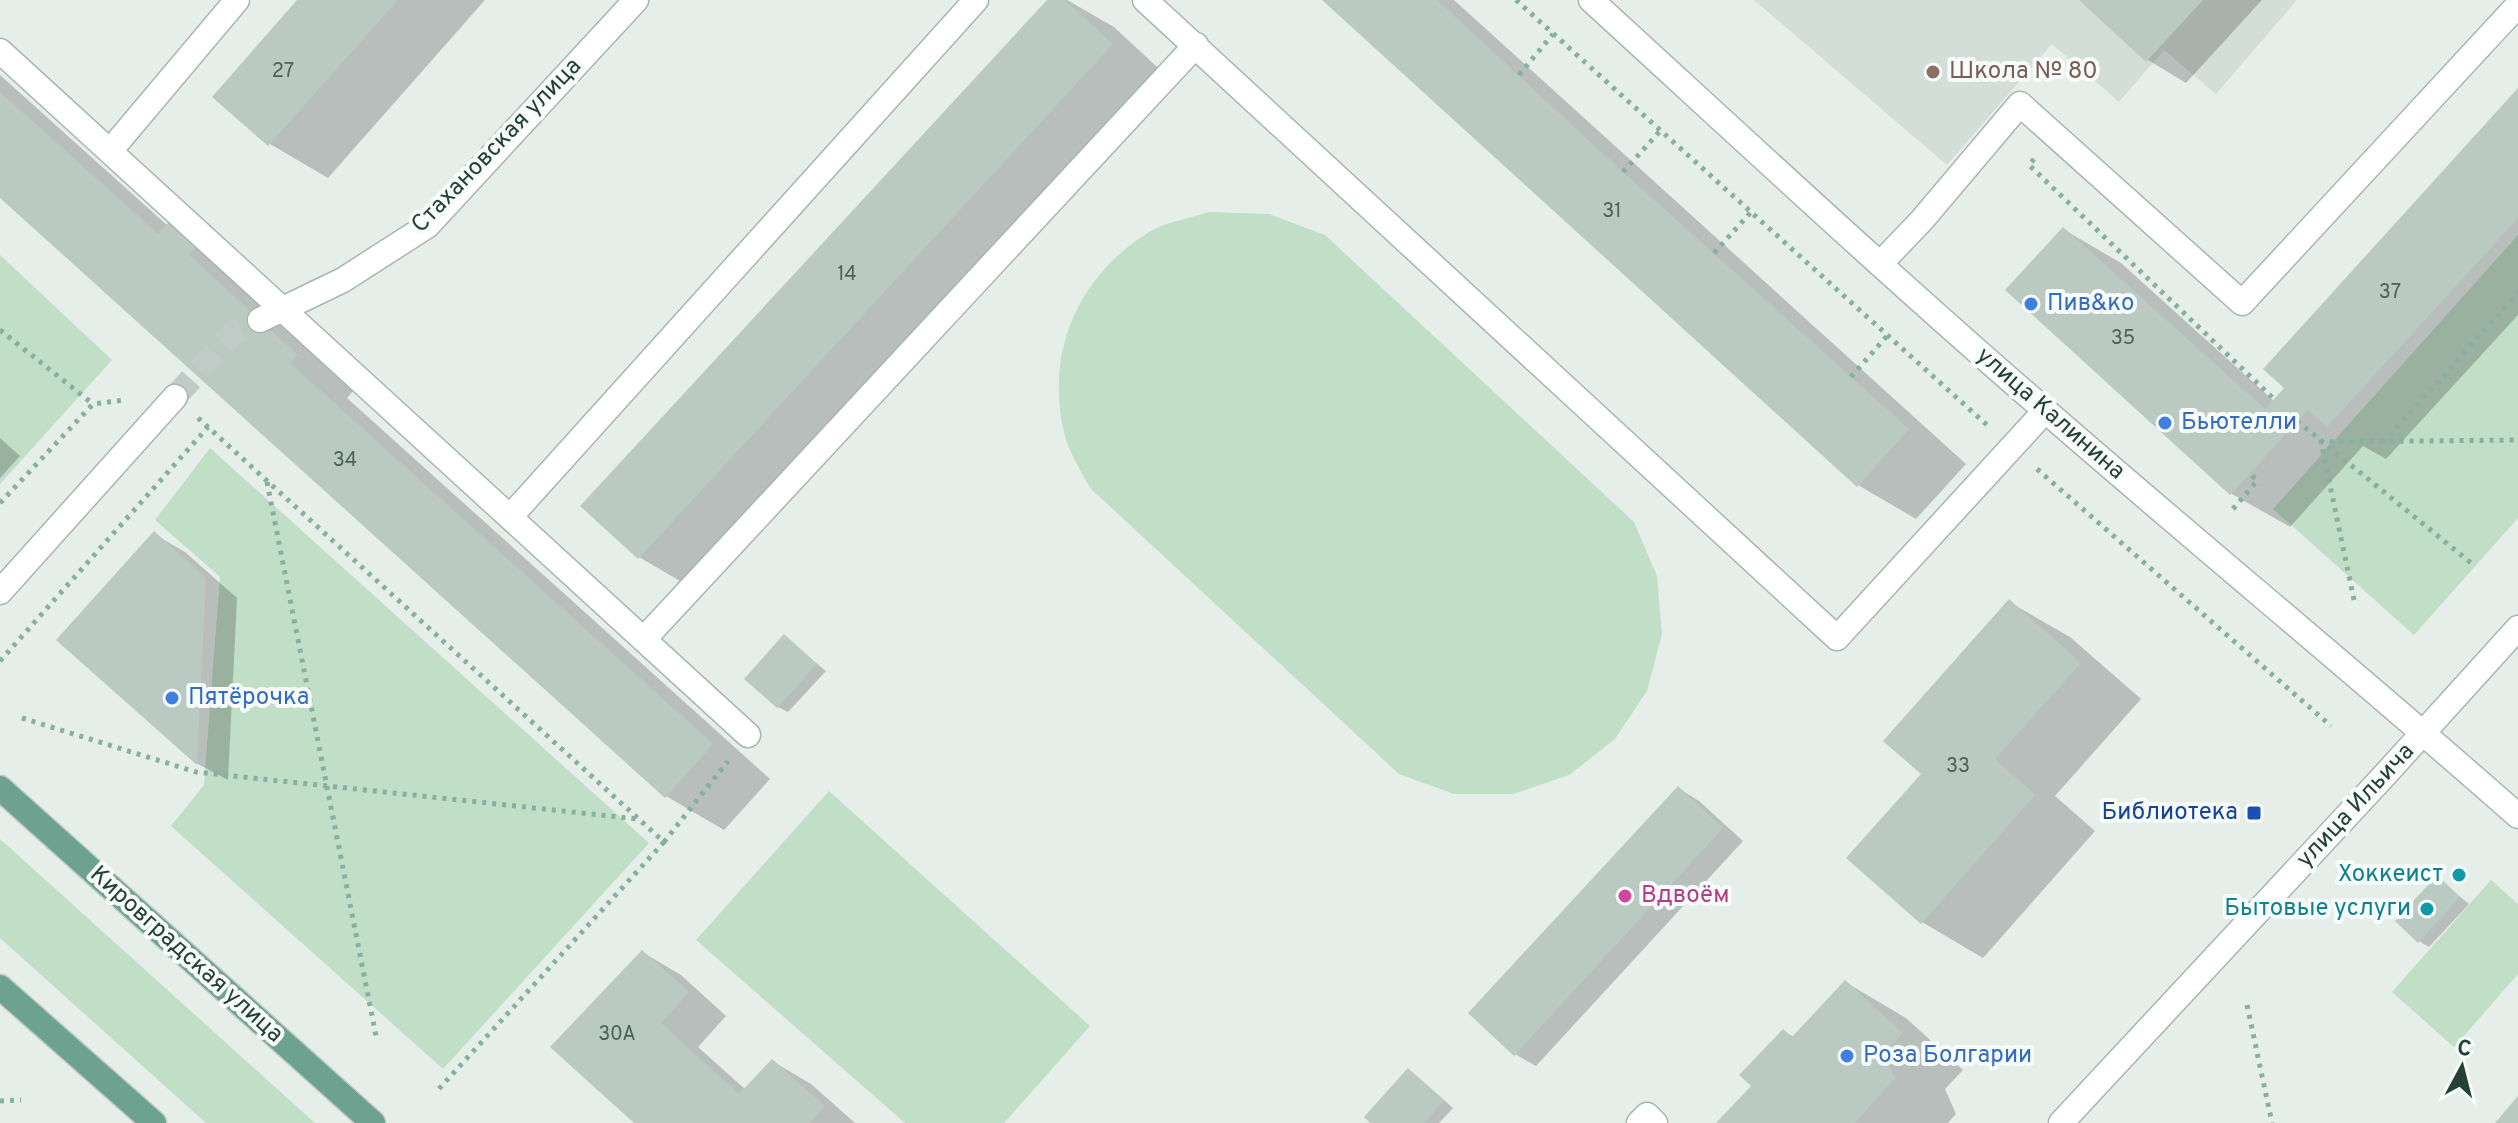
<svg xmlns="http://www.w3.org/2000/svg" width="2518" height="1123" font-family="Overpass,sans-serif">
<rect width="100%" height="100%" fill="#e6eeea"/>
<!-- built -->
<polygon fill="#d4ded9" points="1754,0 2297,0 2216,94 2164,50 2119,102 2052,44 1947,165"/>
<!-- green -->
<g fill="#c1dec7">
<path d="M1209,212L1269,214L1325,235L1634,522L1657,576L1662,634L1647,691L1615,739L1569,775L1513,794H1454L1399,774L1090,488C1081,471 1068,451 1064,432C1045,351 1079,274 1151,231C1167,222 1191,218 1209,212Z"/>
<polygon points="2518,235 2518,518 2414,635 2273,509"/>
<polygon points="0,255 112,360 0,484"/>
<polygon points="210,448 649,843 443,1069 171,826 204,785 220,577 155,520"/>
<polygon points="829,791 1090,1026 1004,1123 905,1123 696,940"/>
<polygon points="0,839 315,1123 206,1123 0,938"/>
<polygon points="2491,880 2518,904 2518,974 2454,1047 2392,992"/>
</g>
<!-- shadow -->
<g fill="#0003">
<polygon points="300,0 485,0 328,178 270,144 214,96"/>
<polygon points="1050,0 1067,0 1114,27 1170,79 697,591 639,557"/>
<polygon points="1325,0 1454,0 1966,464 1916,519 1858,485"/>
<polygon points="2082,0 2262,0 2186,83 2148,60"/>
<polygon points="0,75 168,226 258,276 355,389 347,398 770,779 724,830 666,796 0,195"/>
<polygon points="2518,91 2518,315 2386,459 2363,446 2290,527 2232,494 2008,290 2063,229 2121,263 2274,401"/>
<polygon points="0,438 20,456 0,478"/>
<polygon points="154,534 185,552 237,598 228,780 198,764 59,639"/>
<polygon points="2009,602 2070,637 2141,699 2055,796 2095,831 1983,958 1922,922 1924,774"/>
<polygon points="784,637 826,671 788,712 778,707"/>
<polygon points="1678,788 1699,801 1743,841 1536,1066 1515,1054"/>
<polygon points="2437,878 2469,904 2429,947 2419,941"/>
<polygon points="642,952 681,975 726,1016 698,1047 746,1090 772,1061 811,1084 855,1123 637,1123"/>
<polygon points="1845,982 1906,1018 1963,1070 1945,1089 1956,1114 1948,1123 1719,1123 1753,1086 1783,1031 1794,1037"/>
<polygon points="1408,1071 1418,1077 1453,1108 1439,1123 1373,1123"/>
</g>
<!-- building -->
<g fill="#bbc9c3">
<polygon points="297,0 398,0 268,146 212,97"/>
<polygon points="1047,0 1065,0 1113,44 638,559 580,506"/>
<polygon points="1322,0 1437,0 1623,172 1909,429 1857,487"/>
<polygon points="2079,0 2203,0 2146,62"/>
<polygon points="2518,88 2518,218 2327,427 2308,410 2230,495 2005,290 2063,227 2265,409 2284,388 2263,369"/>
<polygon points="0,92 158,234 174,216 202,241 189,255 298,355 290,363 713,744 665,798 0,198"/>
<polygon points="154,531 206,578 197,765 56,640"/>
<polygon points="2009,599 2081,663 1995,759 2035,795 1921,924 1846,858 1921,774 1883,741"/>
<polygon points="784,634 817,664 777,708 744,679"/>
<polygon points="1678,786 1723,828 1514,1056 1468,1013"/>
<polygon points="2437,875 2460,897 2418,943 2395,921"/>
<polygon points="642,950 689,992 661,1023 739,1094 772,1059 825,1106 810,1123 634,1123 550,1047"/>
<polygon points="1845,980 1903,1033 1884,1053 1895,1078 1855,1123 1716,1123 1751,1086 1739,1075 1783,1029 1792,1037"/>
<polygon points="1408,1068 1444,1101 1424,1123 1370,1123 1364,1117"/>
<polygon points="2518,1096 2518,1123 2495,1123"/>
</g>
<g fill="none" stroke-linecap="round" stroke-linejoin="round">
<!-- minor-tunnel -->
<polyline stroke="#bfcbc6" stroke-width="24" stroke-dasharray="24 12" stroke-linecap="butt" points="175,397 233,333 260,320"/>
<!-- minor casing -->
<g stroke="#a8b6b1" stroke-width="27">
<g id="minor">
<polyline points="1145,0 1837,638 2045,411"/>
<path d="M1591,0C1742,138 1892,278 2047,412C2203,548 2363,679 2518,816"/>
<polyline points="0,51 748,735"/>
<polyline points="110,151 237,0"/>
<polyline points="1880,264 1922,220 2020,104 2242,303 2518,5"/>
<polyline points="260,320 343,280 427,226 636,0"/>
<polyline points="510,517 976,0"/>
<polyline points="0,592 175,397"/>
<polyline points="644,639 1196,45"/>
<polyline points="1639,1123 1647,1115 1655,1123"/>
<polyline points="2061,1123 2383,777 2518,628"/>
</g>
</g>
<!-- major casing -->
<g stroke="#c2cac7" stroke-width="27">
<g id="major">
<polyline points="0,788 373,1123"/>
<polyline points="0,987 154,1123"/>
</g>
</g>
<!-- path -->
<g stroke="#88b0a1" stroke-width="5" stroke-dasharray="4 6" stroke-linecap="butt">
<polyline points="1516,0 1987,425"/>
<polyline points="1519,75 1553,34"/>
<polyline points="2034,159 2029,165 2274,399"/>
<polyline points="1623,172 1661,130"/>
<polyline points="1714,253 1751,212"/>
<polyline points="0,330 93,404"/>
<polyline points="1851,377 1887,336"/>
<polyline points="198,418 664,842 437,1091"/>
<polyline points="2297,421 2471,563"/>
<polyline points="2383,443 2518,293"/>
<polyline points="2037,469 2331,726"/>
<polyline points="267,482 376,1036"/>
<polyline points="0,503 93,404 124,400"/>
<polyline points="2233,509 2257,481 2250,473"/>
<polyline points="2354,600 2321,442 2518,440"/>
<polyline points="0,661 208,427"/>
<polyline points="22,718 196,772 638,819"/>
<polyline points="664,842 728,761"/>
<polyline points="2247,1005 2272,1123"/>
<polyline points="0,1101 21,1100"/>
</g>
<!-- minor -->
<use href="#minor" stroke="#fff" stroke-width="24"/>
<!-- major -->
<use href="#major" stroke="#6da291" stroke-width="24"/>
</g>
<!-- markers -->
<circle fill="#8d6e63" stroke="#f7fbf9" stroke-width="3" cx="1933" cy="72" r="8"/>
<g fill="#3f7fe0" stroke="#f7fbf9" stroke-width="3">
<circle cx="2031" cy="304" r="8"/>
<circle cx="2165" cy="423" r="8"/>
<circle cx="172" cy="698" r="8"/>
<circle cx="1847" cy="1056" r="8"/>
</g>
<rect fill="#1a4fb4" stroke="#f7fbf9" stroke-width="3" x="2246" y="805" width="16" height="16" rx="4"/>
<g fill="#0f9aa8" stroke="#f7fbf9" stroke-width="3">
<circle cx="2459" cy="875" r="8"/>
<circle cx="2427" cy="909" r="8"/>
</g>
<circle fill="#d1479c" stroke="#f7fbf9" stroke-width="3" cx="1625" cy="896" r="8"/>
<g text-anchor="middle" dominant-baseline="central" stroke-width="8" stroke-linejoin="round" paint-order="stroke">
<!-- number labels -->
<g font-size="20" fill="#4a625a">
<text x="283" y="72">27</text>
<text x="1612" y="212">31</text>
<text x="847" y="275">14</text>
<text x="2390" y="293">37</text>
<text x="2123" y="339">35</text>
<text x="345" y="461">34</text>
<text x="1958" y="767">33</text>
<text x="617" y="1035">30А</text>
</g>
<!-- education labels -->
<g font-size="24" fill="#785e54" stroke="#f7fbf9" text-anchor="start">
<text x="1949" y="72">Школа № 80</text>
</g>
<!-- street labels -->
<g font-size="24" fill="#254037" stroke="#f7fbf9">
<text transform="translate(497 146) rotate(-46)">Стахановская улица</text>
<text transform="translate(2050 414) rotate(41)">улица Калинина</text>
<text transform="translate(2356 806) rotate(-47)">улица Ильича</text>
<text transform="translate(186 955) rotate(42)">Кировградская улица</text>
</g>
<!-- shop labels -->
<g font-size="24" fill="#366cbe" stroke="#f7fbf9" text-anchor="start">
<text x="2047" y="304">Пив&amp;ко</text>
<text x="2181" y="423">Бьютелли</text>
<text x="188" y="698">Пятёрочка</text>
<text x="1863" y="1056">Роза Болгарии</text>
</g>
<!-- transit labels -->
<g font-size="24" fill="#164399" stroke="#f7fbf9" text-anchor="end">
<text x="2238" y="813">Библиотека</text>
</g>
<!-- culture labels -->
<g font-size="24" fill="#0d838f" stroke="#f7fbf9" text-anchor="end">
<text x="2443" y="875">Хоккеист</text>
<text x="2411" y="909">Бытовые услуги</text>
</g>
<!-- hotel labels -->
<g font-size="24" fill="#b23c85" stroke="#f7fbf9" text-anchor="start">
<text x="1641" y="896">Вдвоём</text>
</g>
</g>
<!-- north arrow -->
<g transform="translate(2462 1067) rotate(7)" stroke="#f7fbf9" stroke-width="6" paint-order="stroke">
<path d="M0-6L14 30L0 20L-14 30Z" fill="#254037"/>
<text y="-12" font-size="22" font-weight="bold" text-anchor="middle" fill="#254037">С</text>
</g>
</svg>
